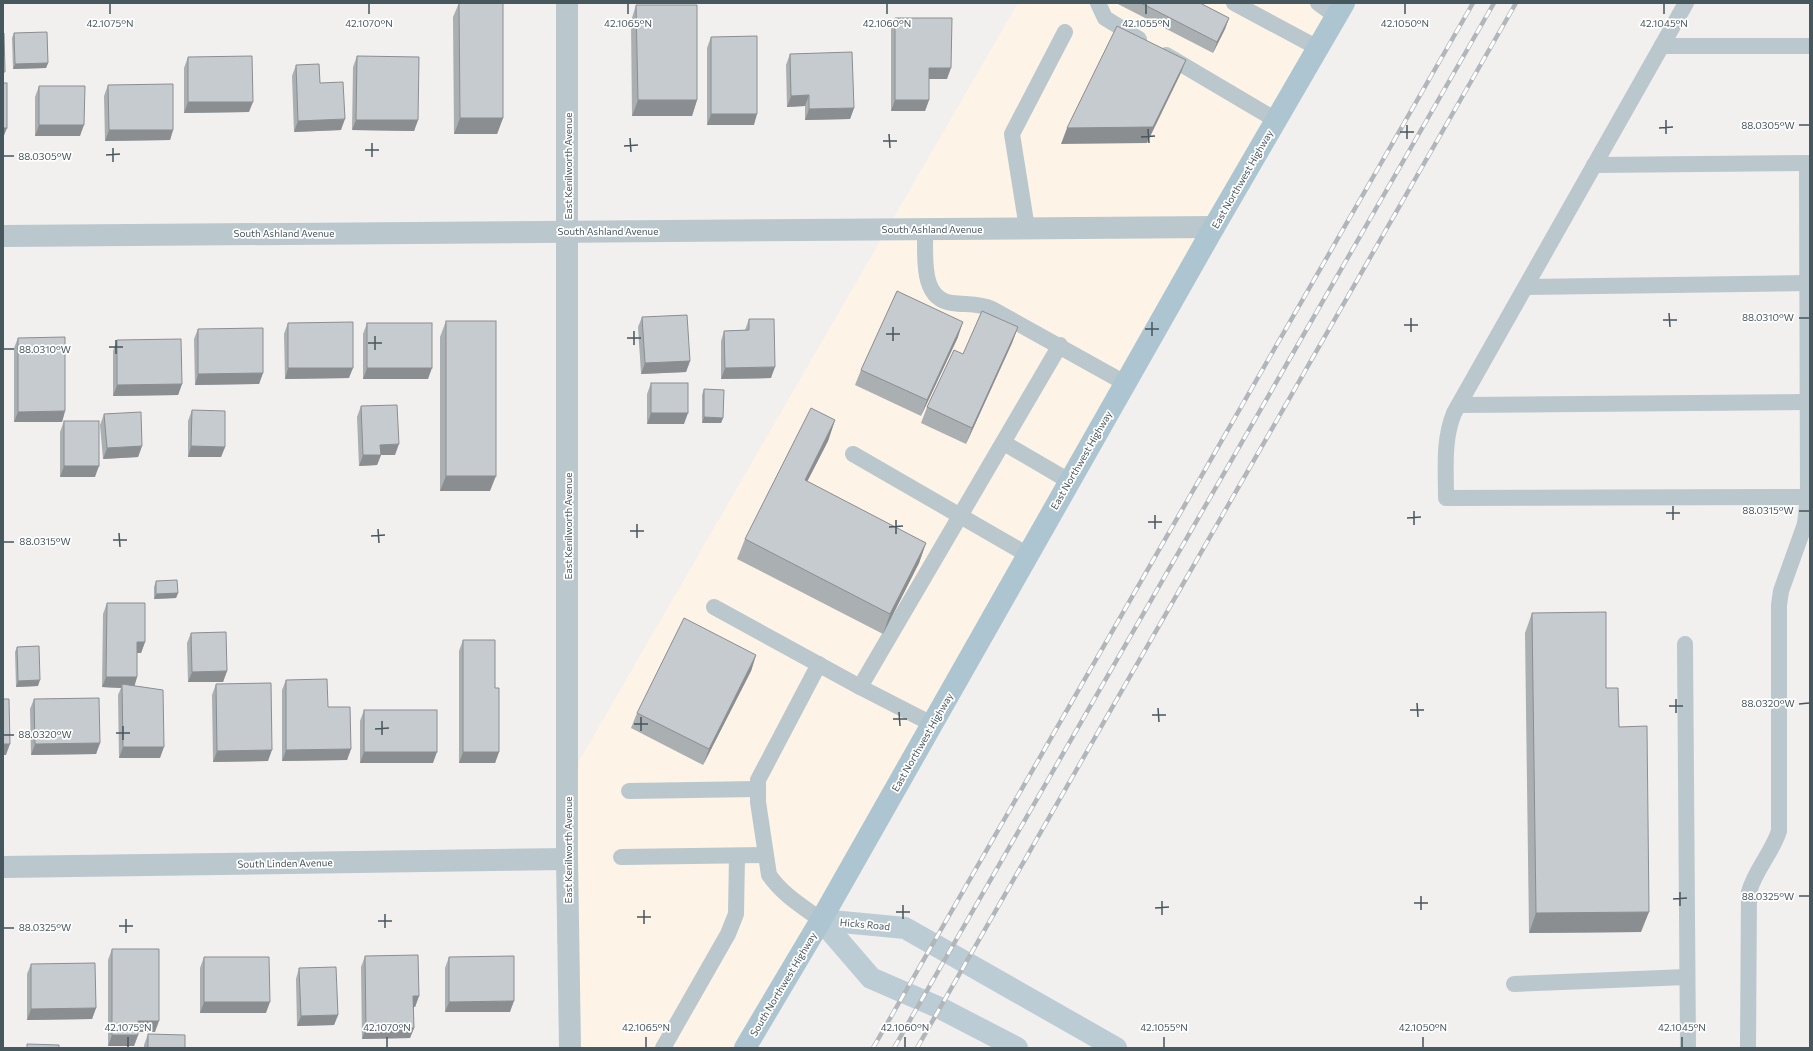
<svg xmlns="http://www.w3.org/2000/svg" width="1813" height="1051" font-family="Commissioner,sans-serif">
<rect width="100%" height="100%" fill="#f2efef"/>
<!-- commercial -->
<polygon fill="#fdf3e7" points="1018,3 1344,3 745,1048 570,1048 568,780"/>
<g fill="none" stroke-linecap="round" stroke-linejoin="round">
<!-- service -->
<g stroke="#bac7cd" stroke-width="16">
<polyline points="1098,3 1105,18 1139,39"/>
<polyline points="1234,3 1318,48"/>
<polyline points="1318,3 1336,16"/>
<path d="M1686,3L1454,413C1443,440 1446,469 1446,498L1808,497"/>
<polyline points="1662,46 1810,46"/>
<polyline points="1166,55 1276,120"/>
<polyline points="1594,165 1807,163"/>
<polyline points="1027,228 1012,134 1065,32"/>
<path d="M925,229C926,253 919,299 952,303C966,305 979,303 992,309L1125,383"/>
<polyline points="1526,287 1807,283"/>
<polyline points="1459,405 1808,402"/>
<polyline points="1004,443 1069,481"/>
<polyline points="853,454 1028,555"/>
<polyline points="1805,524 1808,497 1807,163 1810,163"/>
<polyline points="714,607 860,687"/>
<polyline points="1685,644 1688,1048"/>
<path d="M819,664L758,780V802L769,875C783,895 802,906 821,920"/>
<polyline points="932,724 860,687 1060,345"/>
<polyline points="629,791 758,789"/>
<polyline points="621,857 765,855"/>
<polyline points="1514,984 1687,977"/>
<polyline points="663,1048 728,934 736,914 737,856"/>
<path d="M1748,1048L1749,892C1755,870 1772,853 1779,831V605L1781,591L1805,524H1810"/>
</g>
<!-- minor -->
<g stroke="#bac7cd" stroke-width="22">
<polyline points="567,3 567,859 570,1048"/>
<polyline points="3,236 1214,227"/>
<polyline points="3,867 567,859"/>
</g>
<!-- secondary -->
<g stroke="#bbccd5" stroke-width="22">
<polyline points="821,920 905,928 1116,1048"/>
<polyline points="821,920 871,978 940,1008 1017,1048"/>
</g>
<!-- primary -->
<polyline stroke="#adc5d0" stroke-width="22" points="745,1048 821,920 1214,227 1344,3"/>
<!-- rail casing -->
<g stroke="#b1b6ba" stroke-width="4.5">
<g id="rail">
<polyline points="873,1048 1473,3"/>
<polyline points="894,1048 1494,3"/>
<polyline points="917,1048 1516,3"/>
</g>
</g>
<!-- rail -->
<use href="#rail" stroke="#fff" stroke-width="3" stroke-dasharray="9" stroke-linecap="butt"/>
</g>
<!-- wall -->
<g fill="#aaafb2">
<polygon points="459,3 503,3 503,118 497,134 454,134 453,17"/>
<polygon points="1116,3 1200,3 1229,18 1225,29 1213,53"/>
<polygon points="636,5 697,100 692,116 632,116 631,21"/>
<polygon points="895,18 947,79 929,79 929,100 925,111 891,111 891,29"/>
<polygon points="14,33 48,63 46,68 13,69 12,38"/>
<polygon points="711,37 754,125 707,125 707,48"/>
<polygon points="790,54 854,108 850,119 805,120 805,106 787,107 786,65"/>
<polygon points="357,56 418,120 414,131 352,130 353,67"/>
<polygon points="188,57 249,112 184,113 184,68"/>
<polygon points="296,65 320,83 341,130 294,132 292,76"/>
<polygon points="108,85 173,130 170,140 105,141 104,96"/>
<polygon points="39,86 80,136 35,136 35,97"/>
<polygon points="642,317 690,361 686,372 641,374 638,327"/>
<polygon points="749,319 771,378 721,379 721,341 724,331 745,330"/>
<polygon points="446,321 490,491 440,491 440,337"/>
<polygon points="288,323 349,378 285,379 284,334"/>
<polygon points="367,323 428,379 363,379 363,334"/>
<polygon points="1018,327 1012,343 966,444 921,423 927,407 963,354"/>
<polygon points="198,329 263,373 259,384 195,385 194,339"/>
<polygon points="958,337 921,416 855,385 861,370"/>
<polygon points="18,338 65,411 62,422 14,422 14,348"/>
<polygon points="117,340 182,384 178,395 113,396 113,351"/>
<polygon points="651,383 684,424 647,424 647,394"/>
<polygon points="704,389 723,418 721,423 702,423 702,395"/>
<polygon points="361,406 395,455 381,455 377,465 359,466 357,417"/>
<polygon points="192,410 225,447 221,457 188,457 188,421"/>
<polygon points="104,414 142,446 138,457 103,459 100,425"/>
<polygon points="835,420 828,441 807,482 926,543 919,563 883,634 737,559 745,539"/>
<polygon points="64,421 95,477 60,477 60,432"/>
<polygon points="156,581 178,593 176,598 154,599 154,587"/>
<polygon points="107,603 145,642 141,653 137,653 137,677 134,686 160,758 119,758 118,695 121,688 102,687 103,614"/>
<polygon points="1532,613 1606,688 1619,727 1641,932 1529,933 1525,633"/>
<polygon points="191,633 227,671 223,682 188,682 187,643"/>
<polygon points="463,640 495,688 499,752 495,763 459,763 459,651"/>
<polygon points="17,647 38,686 16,687 15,652"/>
<polygon points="756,655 751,671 703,765 631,728 637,713"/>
<polygon points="286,680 328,707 351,749 347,760 282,761 282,690"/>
<polygon points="216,684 268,761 213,762 212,695"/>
<polygon points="34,699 100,743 96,754 31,755 30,709"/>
<polygon points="364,710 433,763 360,763 360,721"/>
<polygon points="112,949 155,1032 138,1032 138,1035 134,1046 108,1046 108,960"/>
<polygon points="365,956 419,996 415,1007 414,1007 414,1028 410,1038 362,1039 361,967"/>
<polygon points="204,957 266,1013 200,1013 200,968"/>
<polygon points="449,957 510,1012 445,1012 445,968"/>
<polygon points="31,964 96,1008 92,1019 27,1020 27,974"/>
<polygon points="299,968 338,1015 334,1025 297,1026 296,979"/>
<polygon points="148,1034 185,1048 144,1048 144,1045"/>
</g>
<!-- shaded-wall -->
<g fill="#8b8e91">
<polygon points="1229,18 1225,29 1213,53 1217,42"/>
<polygon points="1186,60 1180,75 1147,143 1061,144 1067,128"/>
<polygon points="48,63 46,68 13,69 15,64"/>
<polygon points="929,68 951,68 947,79 925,79"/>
<polygon points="809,95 805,106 787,107 791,96"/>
<polygon points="638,100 697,100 692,116 632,116"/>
<polygon points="895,100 929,100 925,111 891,111"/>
<polygon points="188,102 253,102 249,112 184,113"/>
<polygon points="854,108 850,119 805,120 809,109"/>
<polygon points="711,114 757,114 754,125 707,125"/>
<polygon points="460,118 503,118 497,134 454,134"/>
<polygon points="345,119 341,130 294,132 298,121"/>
<polygon points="356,120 418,120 414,131 352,130"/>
<polygon points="39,125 84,125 80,136 35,136"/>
<polygon points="3,128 7,128 3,138"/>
<polygon points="109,130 173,130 170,140 105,141"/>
<polygon points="963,322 958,337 921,416 927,400"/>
<polygon points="1018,327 1012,343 966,444 972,428"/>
<polygon points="690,361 686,372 641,374 645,363"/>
<polygon points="775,367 771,378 721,379 725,368"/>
<polygon points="288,368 353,368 349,378 285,379"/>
<polygon points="367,368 432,368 428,379 363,379"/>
<polygon points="263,373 259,384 195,385 198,374"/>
<polygon points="182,384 178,395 113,396 117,385"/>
<polygon points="65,411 62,422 14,422 18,412"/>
<polygon points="651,413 688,413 684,424 647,424"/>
<polygon points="704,417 723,418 721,423 702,423"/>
<polygon points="835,420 828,441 797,501 805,480"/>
<polygon points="399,444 395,455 381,455 377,465 359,466 363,455 380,445"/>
<polygon points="142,446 138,457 103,459 107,448"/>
<polygon points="191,446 225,447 221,457 188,457"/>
<polygon points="64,466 99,466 95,477 60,477"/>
<polygon points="446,476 496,476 490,491 440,491"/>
<polygon points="926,543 919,563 883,634 890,614"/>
<polygon points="178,593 176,598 154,599 156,594"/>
<polygon points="137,642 145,642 141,653 133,653"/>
<polygon points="756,655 751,671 703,765 709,749"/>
<polygon points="227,671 223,682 188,682 192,672"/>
<polygon points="106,677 137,677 134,688 122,684 121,688 102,687"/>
<polygon points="40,680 38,686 16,687 18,681"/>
<polygon points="100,743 96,754 31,755 35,744"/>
<polygon points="3,744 10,744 6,755 3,755"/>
<polygon points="123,747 164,747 160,758 119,758"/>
<polygon points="351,749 347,760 282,761 286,750"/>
<polygon points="272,750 268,761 213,762 217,751"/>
<polygon points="364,752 437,752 433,763 360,763"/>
<polygon points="463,752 499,752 495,763 459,763"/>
<polygon points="1649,912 1641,932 1529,933 1536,913"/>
<polygon points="413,996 419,996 415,1007 409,1007"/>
<polygon points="514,1001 510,1012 445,1012 449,1002"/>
<polygon points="204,1002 270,1002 266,1013 200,1013"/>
<polygon points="96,1008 92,1019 27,1020 31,1009"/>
<polygon points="338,1015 334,1025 297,1026 301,1016"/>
<polygon points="138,1021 159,1021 155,1032 134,1032"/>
<polygon points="366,1028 414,1028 410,1038 362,1039"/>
<polygon points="112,1035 138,1035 134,1046 108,1046"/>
</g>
<!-- building -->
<g fill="#c6cbcf" stroke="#8b8e91">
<polygon points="459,3 503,3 503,118 460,118"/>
<polygon points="1141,3 1200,3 1229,18 1217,42"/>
<polygon points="636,5 697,5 697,100 638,100"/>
<polygon points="895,18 952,18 951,68 929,68 929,100 895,100"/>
<polygon points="1117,26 1186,60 1153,127 1067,128"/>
<polygon points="47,32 48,63 15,64 14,33"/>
<polygon points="3,33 4,33 5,72 3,72"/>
<polygon points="757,36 757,114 711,114 711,37"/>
<polygon points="852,52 854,108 809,109 809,95 791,96 790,54"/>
<polygon points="252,56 253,102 188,102 188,57"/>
<polygon points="357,56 419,57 418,120 356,120"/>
<polygon points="319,64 320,83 343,82 345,119 298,121 296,65"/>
<rect x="3" y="83" width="4" height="45"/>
<polygon points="173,84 173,130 109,130 108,85"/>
<polygon points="39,86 85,86 84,125 39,125"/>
<polygon points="897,291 963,322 927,400 861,370"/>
<polygon points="982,311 1018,327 972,428 927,407 954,350 963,354"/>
<polygon points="687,315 690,361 645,363 642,317"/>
<polygon points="749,319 774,319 775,367 725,368 724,331 749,330"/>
<rect x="446" y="321" width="50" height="155"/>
<polygon points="353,322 353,368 288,368 288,323"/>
<rect x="367" y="323" width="65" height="45"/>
<polygon points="263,328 263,373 198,374 198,329"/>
<polygon points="65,337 65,411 18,412 18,338"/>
<polygon points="181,339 182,384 117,385 117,340"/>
<rect x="651" y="383" width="37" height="30"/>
<polygon points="704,389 724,390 723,418 704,417"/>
<polygon points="397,405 399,444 380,445 381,455 363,455 361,406"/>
<polygon points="811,408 835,420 805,480 926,543 890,614 745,539"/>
<polygon points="192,410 225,411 225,447 191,446"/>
<polygon points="141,412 142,446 107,448 104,414"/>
<rect x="64" y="421" width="35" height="45"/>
<polygon points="177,580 178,593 156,594 156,581"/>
<polygon points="107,603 145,603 145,642 137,642 137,677 106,677"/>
<polygon points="1606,612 1606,688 1618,688 1619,727 1647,726 1649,912 1536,913 1532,613"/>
<polygon points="684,618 756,655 709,749 637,713"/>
<polygon points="226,632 227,671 192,672 191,633"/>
<polygon points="463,640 495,640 495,688 499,688 499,752 463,752"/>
<polygon points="39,646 40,680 18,681 17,647"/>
<polygon points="327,679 328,707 350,707 351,749 286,750 286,680"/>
<polygon points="271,683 272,750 217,751 216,684"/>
<polygon points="122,684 163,690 164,747 123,747"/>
<polygon points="99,698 100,743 35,744 34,699"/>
<polygon points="3,699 9,699 10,744 3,744"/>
<rect x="364" y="710" width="73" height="42"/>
<polygon points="112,949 159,949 159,1021 138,1021 138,1035 112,1035"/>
<polygon points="418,955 419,996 413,996 414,1028 366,1028 365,956"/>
<polygon points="514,956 514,1001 449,1002 449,957"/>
<polygon points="204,957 269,957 270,1002 204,1002"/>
<polygon points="95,963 96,1008 31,1009 31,964"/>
<polygon points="336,967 338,1015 301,1016 299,968"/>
<polygon points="148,1034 185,1035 185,1048 148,1048"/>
<polygon points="27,1044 59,1045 59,1048 27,1048"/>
</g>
<!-- ticks -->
<path fill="none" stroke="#46575e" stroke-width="1.5" d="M110,4V14M369,4V14M628,4V14M887,4V14M1146,4V14M1405,4V14M1664,4V14M1666,120V134M1407,125V139M1799,125H1809M1659,128L1673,127M1148,129L1149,143M1400,132H1414M889,134L890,148M1141,137L1155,136M630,138L631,152M883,141H897M372,143V157M624,146L638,145M113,148V162M365,150H379M106,155L120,154M4,156H14M1669,313L1670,327M1411,318V332M1799,318H1809M1663,320H1677M1152,322V336M1404,325H1418M893,327V341M1145,329H1159M634,331V345M886,334H900M375,336V350M627,338H641M116,340V354M368,343H382M109,347H123M4,349H14M1673,506V520M1414,511V525M1799,511H1809M1666,513H1680M1155,515V529M1407,518L1421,517M896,520V534M1148,522H1162M637,524V538M889,527L903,526M378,529L379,543M630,531H644M119,533L120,547M371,536L385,535M113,540H127M4,542H14M1676,699V713M1417,703L1418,717M1799,704L1809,703M1669,706H1683M1158,708L1159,722M1410,710H1424M899,712L900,726M1152,715H1166M641,717V731M893,719H907M382,721V735M634,724H648M123,726V740M375,729L389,728M116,733H130M4,735H14M1680,892V906M1421,896V910M1799,896H1809M1673,899L1687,898M1162,901V915M1414,903H1428M903,905V919M1155,908L1169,907M644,910V924M896,912H910M385,914V928M637,917H651M126,919V933M378,921H392M119,926H133M4,928H14M128,1037V1047M387,1037V1047M646,1037V1047M905,1037V1047M1164,1037V1047M1423,1037V1047M1682,1037V1047"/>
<g text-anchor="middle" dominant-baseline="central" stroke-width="3.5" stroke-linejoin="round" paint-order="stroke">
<!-- street labels -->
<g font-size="10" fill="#46575e" stroke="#fff">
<text transform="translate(568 166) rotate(-90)">East Kenilworth Avenue</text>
<text transform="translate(1242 179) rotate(-60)">East Northwest Highway</text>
<text x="932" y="229">South Ashland Avenue</text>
<text x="608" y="231">South Ashland Avenue</text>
<text x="284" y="233">South Ashland Avenue</text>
<text transform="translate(1081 460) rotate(-60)">East Northwest Highway</text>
<text transform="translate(568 526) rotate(-90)">East Kenilworth Avenue</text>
<text transform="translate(922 742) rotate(-60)">East Northwest Highway</text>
<text transform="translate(568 850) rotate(-90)">East Kenilworth Avenue</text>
<text transform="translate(285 863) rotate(-1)">South Linden Avenue</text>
<text transform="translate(865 924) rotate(5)">Hicks Road</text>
<text transform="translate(783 984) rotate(-59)">South Northwest Highway</text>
</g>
</g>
<g font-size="10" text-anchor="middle" fill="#46575e" stroke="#fff" stroke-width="3.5" stroke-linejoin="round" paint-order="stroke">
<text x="110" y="27">42.1075°N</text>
<text x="369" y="27">42.1070°N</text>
<text x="628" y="27">42.1065°N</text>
<text x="887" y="27">42.1060°N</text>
<text x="1146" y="27">42.1055°N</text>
<text x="1405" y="27">42.1050°N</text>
<text x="1664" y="27">42.1045°N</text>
<text x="1768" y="129">88.0305°W</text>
<text x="45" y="160">88.0305°W</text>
<text x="1768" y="321">88.0310°W</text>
<text x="45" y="353">88.0310°W</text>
<text x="1768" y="514">88.0315°W</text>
<text x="45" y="545">88.0315°W</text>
<text x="1768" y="707">88.0320°W</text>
<text x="45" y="738">88.0320°W</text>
<text x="1768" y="900">88.0325°W</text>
<text x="45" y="931">88.0325°W</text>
<text x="128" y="1031">42.1075°N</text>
<text x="387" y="1031">42.1070°N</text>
<text x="646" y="1031">42.1065°N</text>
<text x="905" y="1031">42.1060°N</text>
<text x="1164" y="1031">42.1055°N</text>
<text x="1423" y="1031">42.1050°N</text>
<text x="1682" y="1031">42.1045°N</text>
</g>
<!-- border -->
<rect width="1813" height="1051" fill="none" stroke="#46575e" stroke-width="8"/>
</svg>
